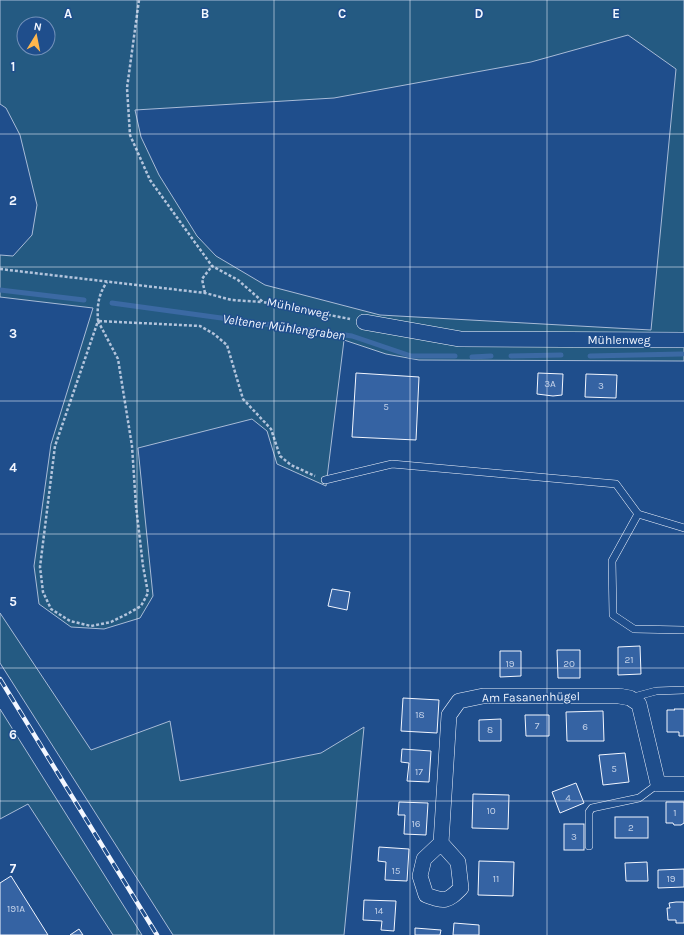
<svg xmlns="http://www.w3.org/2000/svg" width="684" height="935" font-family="Karla,sans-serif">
<rect width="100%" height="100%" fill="#1f4e8c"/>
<!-- green -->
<g fill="#245a82" stroke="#a8bbd7" fill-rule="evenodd">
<path d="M0,0H684V361L419,360L386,354L344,340L326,486L277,464L267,431L252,419L138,448L153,596L140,618L104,629L71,627L39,604L34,566L51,444L93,308L0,297V255L13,256L32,235L37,205L20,135L6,108L0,104ZM24,24H48V48H24ZM628,35L676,69L651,330L380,315L265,285L216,256L197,236L159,175L141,137L135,110L334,98L531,62Z"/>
<polygon points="0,613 91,750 170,721 180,781 321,753 364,727 344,935 173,935 0,663"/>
<polygon points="0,709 142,935 113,935 28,804 0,819"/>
</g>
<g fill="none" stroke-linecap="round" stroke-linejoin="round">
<!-- stream -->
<g stroke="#3b69a3" stroke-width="5">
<polyline points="0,290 84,300"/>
<polyline points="112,303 352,336 411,356 455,356"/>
<polyline points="511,356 561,355"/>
<polyline points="590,356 682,354"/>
<polyline points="472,357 491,356"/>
</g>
</g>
<!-- building -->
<g fill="#3563a3" stroke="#f2f6ff">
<polygon points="356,373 419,377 416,440 352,437"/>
<polygon points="538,373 563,374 562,395 553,396 537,394"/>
<polygon points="586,374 617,375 616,398 585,397"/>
<polygon points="332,589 350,592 347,610 328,606"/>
<polygon points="640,646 641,674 618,675 618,647"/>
<polygon points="557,650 580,650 580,678 558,678"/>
<polygon points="500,651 521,651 521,676 500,677"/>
<polygon points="403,698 439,700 437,733 401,731"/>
<polygon points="674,709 684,709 684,736 679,736 679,732 667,732 667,710 675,710"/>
<polygon points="603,711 604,741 567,741 566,712"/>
<polygon points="525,715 549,715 549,736 526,736"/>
<polygon points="501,719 501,741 479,741 479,720"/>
<polygon points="402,749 431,751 429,782 407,781 409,763 401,762"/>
<polygon points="625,753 629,782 603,785 599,755"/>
<polygon points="576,783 584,803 560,813 552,792"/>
<polygon points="473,794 509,795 508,829 472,828"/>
<polygon points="399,802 428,803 426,835 404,834 405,815 398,815"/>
<polygon points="666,802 684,802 684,823 681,825 674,825 673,823 666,823"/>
<rect x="615" y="817" width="33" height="21"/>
<rect x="564" y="824" width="20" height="26"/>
<polygon points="379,847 409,849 407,881 385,880 386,862 378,861"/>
<polygon points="479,861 514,862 513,896 478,895"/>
<polygon points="647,862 648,881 626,881 625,863"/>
<polygon points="684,869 684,887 658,888 658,870"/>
<polygon points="11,876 48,935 0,935 0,883"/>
<polygon points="364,900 396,901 394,931 381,930 382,921 363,920"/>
<polygon points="676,902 684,902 684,923 676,923 676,920 668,920 667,908 670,908 669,903"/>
<polygon points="454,923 479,925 479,935 453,935"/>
<polygon points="415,928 441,930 440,935 415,935"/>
<polygon points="79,929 83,935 70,935"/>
</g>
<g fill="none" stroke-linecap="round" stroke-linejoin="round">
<!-- service casing -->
<g stroke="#f2f6ff" stroke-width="8">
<g id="service">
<polyline points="325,480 392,464 616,484 638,514 612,561 613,615 634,629 684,630"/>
<polyline points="638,514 684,528"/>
<polyline points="630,698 656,691 684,690"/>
<polyline points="589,846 589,812 592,808 639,798 658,784"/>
</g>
</g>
<!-- minor casing -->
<g stroke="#f2f6ff" stroke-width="16">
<g id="minor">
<polyline points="364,322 460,339 684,340"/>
<path d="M441,843L458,862L461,888C447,902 445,902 426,895L420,876L424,859L441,843L449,715L459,701L483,696H619L630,698L639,704L658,784H684"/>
</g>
</g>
<!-- path -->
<g stroke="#b3c4dc" stroke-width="2.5" stroke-dasharray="3 2" stroke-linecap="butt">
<polyline points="139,0 127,88 130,135 150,180 212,266 238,280 263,302 350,319"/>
<polyline points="0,269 205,293 232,300 262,302"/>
<polyline points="205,293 202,279 212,266"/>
<path d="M98,321L118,359L132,446L136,506L143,566L148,593L141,606L129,613L111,622L91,626L70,621L51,609L43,592L40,567L55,446L98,321C97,306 98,295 107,282"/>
<polyline points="99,321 200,326 214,334 227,345 243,399 271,429 280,456 291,465 315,476"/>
</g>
<!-- service -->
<use href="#service" stroke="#1f4e8c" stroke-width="7"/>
<!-- minor -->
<use href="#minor" stroke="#1f4e8c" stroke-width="15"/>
<!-- rail casing -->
<g stroke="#f2f6ff" stroke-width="4.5">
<polyline id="rail" points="0,679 157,935"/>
</g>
<!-- rail -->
<use href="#rail" stroke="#1f4e8c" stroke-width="3" stroke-dasharray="9" stroke-linecap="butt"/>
</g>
<!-- grid -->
<path fill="none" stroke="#f2f6ff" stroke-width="1" stroke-opacity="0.55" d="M137,0V935M274,0V935M410,0V935M547,0V935M0,134H684M0,267H684M0,401H684M0,534H684M0,668H684M0,801H684"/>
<g text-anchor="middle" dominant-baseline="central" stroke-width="3" stroke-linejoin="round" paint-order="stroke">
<!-- number labels -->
<g font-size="10" fill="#c3d1e8">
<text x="550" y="384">3A</text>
<text x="601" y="386">3</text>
<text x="386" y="407">5</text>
<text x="629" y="660">21</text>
<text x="510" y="664">19</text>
<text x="569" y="664">20</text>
<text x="420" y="715">18</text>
<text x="537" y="726">7</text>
<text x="585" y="727">6</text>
<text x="490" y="730">8</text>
<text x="614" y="769">5</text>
<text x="419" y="772">17</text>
<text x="568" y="798">4</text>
<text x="491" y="811">10</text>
<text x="675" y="813">1</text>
<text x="416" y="824">16</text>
<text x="631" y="828">2</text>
<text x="574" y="837">3</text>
<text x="396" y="871">15</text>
<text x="496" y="879">11</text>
<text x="671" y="879">19</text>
<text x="16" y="909">191A</text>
<text x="379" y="911">14</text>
</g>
<!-- street labels -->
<g font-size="12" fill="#f2f6ff" stroke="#1f4e8c">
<text transform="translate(298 308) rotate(12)">Mühlenweg</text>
<text x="619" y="340">Mühlenweg</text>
<text transform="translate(531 697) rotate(-1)">Am Fasanenhügel</text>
</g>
<!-- water labels -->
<g font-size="13" font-style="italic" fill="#f2f6ff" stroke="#1f4e8c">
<text transform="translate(284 327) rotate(8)">Veltener Mühlengraben</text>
</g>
</g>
<g font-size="13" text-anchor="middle" font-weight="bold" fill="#f2f6ff" stroke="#1f4e8c" stroke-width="3" stroke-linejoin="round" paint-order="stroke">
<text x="68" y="18">A</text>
<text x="205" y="18">B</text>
<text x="342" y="18">C</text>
<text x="479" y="18">D</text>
<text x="616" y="18">E</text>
<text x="13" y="71">1</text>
<text x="13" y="205">2</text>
<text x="13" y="338">3</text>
<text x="13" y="472">4</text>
<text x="13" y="606">5</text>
<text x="13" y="739">6</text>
<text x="13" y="873">7</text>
</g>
<!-- north arrow -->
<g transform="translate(36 36) rotate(10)"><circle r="19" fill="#1f4e8c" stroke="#7391ba"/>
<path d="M0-3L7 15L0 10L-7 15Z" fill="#ffb74d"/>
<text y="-6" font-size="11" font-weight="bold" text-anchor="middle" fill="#f2f6ff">N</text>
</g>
</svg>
